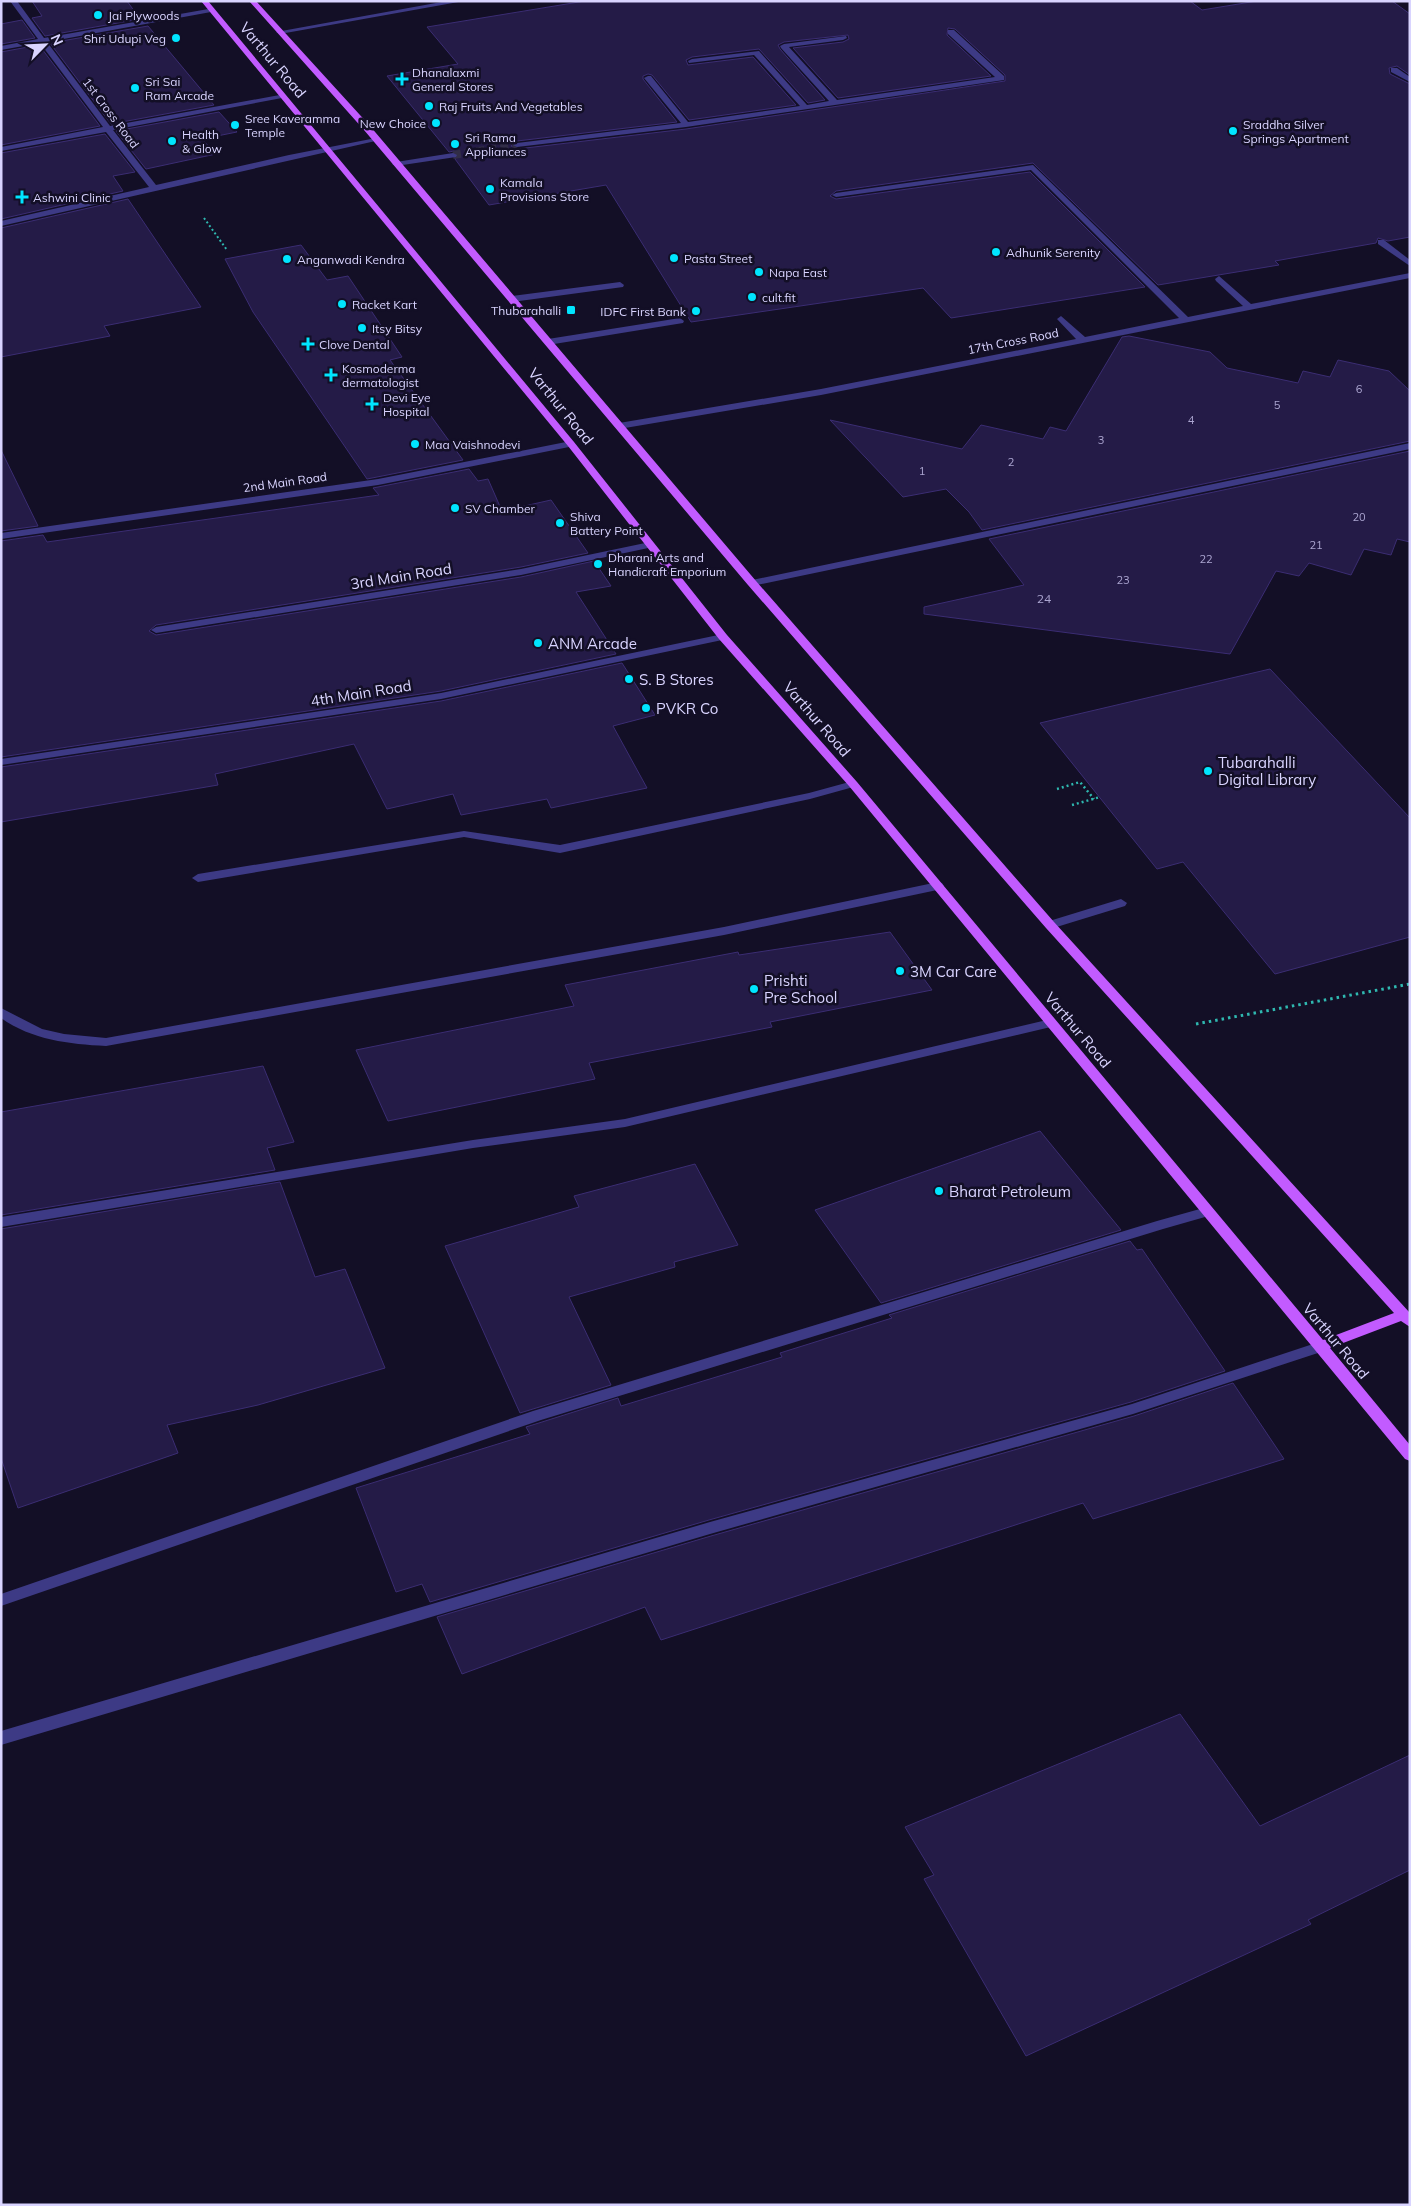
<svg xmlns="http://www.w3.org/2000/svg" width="1411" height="2206" font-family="Mulish,sans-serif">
<rect width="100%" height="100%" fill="#130f26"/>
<!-- building -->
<g fill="#241b47" stroke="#3b2d73" fill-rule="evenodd">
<polygon points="32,1 127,1 140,19 45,36 32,18 42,16"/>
<path d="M585,1H1190L1202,10L1257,1H1392L1410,14V75L1397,66L1389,68L1390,74L1410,84V237L1388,241L1378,238L1376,243L1275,261L1279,265L1158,285L1033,163L836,191L830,196L836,199L1030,172L1145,287L951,318L923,288L691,322L606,185L489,205L455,159L459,154L454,151L449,152L387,76L458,64L427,27ZM948,28L955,29L1005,75V81L686,129L517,149L511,146L517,141L677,122L643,79V76L648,74L652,75L689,120L796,105L753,57L688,65L686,60L692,57L759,49L808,103L825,100L780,49L778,45L784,42L848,35L849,39L843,42L793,48L838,98L991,76L947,35Z"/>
<polygon points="22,20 35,38 1,44 1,24"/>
<polygon points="148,26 214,105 111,124 50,43"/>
<polygon points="39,45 100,126 1,145 1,52"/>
<polygon points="219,112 237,132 202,139 216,154 146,169 116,131"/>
<polygon points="105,134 135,172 113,176 123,191 1,219 1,153"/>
<polygon points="128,199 201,307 104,326 110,336 1,357 1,228"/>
<polygon points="301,245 327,280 348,276 402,357 390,360 463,460 367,479 253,312 225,259"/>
<polygon points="1129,336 1210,352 1227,368 1298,383 1303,371 1330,377 1338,360 1389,371 1410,391 1410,441 982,530 969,512 946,489 903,497 830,420 962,449 981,425 1043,439 1050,427 1066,431 1122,337"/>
<polygon points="1,450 38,526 1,531"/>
<polygon points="1410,451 1410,542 1397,539 1391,555 1364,549 1351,575 1309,563 1299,576 1276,571 1230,654 924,614 924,607 1024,585 989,539"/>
<polygon points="469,469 478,481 488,479 502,511 551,500 588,553 521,567 156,625 149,631 156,635 521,577 594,561 611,586 576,592 616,654 441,691 1,757 1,541 43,535 47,542 379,495 373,488"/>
<polygon points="622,663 655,715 613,726 647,788 551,808 547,799 461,815 453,794 387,809 354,744 215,774 218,785 1,822 1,767 441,701"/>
<polygon points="1270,669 1410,818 1410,937 1275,974 1183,862 1157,869 1040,723"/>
<polygon points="890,932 932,990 770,1022 772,1027 589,1063 595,1079 388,1121 356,1050 574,1006 565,985 738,952 739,955"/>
<polygon points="263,1066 294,1142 267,1148 275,1170 1,1215 1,1112"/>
<polygon points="1040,1131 1121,1230 881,1303 815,1210"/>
<polygon points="695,1164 738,1245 674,1262 675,1267 569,1297 611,1385 520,1413 445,1246 579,1207 574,1196"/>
<polygon points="280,1182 315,1277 345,1269 385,1368 258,1405 167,1425 178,1453 18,1508 1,1458 1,1229"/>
<polygon points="1130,1241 1137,1250 1142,1249 1225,1371 1131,1402 709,1520 430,1602 422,1584 396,1592 356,1488 530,1434 526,1427 542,1422 618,1398 621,1406 782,1357 780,1353 892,1318 889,1315"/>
<polygon points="1233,1383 1284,1459 1093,1519 1083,1503 661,1640 645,1607 462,1674 437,1617 711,1536 1134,1416"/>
<polygon points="1180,1714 1260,1826 1410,1755 1410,1870 1308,1920 1311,1924 1026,2056 924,1879 934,1875 905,1827"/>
</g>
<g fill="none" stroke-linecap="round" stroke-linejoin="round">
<!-- minor-tunnel -->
<polyline stroke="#312d47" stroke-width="8" stroke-dasharray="8 4" stroke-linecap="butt" points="453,155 517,145"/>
<!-- path-far2 -->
<polyline stroke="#2fb8b0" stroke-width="2" stroke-dasharray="2 2.5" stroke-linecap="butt" points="204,218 227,250"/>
<!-- path-far1 -->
<g stroke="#2fb8b0" stroke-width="2.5" stroke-dasharray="2 3" stroke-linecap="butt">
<polyline points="1057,789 1080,782 1094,799"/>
<polyline points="1072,805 1100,797"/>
</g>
<!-- path -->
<polyline stroke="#2fb8b0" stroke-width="3" stroke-dasharray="2.5 4" stroke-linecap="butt" points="1196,1024 1410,984"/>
<!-- minor -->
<g fill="#3d3a85" fill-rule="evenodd">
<polygon points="10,1 17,1 44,38 214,8 214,12 211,12 47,42 110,126 285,94 285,98 282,98 113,130 156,185 289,155 376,138 380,140 1,226 1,221 149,187 106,132 1,151 1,147 103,127 40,43 1,50 1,46 38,39"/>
<polygon points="447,1 464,1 280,34 276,32"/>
<polygon points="948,30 954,30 1004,76 1004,80 686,127 517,147 513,145 517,143 681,123 644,78 648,76 651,76 688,122 800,106 754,55 689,63 688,61 692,59 759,51 807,105 829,101 781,48 780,46 784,44 846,36 847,38 843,40 789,47 837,100 995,77 948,34"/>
<polygon points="1391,68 1397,68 1410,77 1410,82 1391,72"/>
<polygon points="453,153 457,155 456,157 396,166 392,164 396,162"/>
<polygon points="1033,165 1188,317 1243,306 1216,281 1215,279 1219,276 1251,304 1410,273 1410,278 821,395 619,429 614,426 619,423 821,389 1076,339 1057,319 1061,316 1085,337 1179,318 1031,170 836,197 832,195 836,193"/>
<polygon points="1378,240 1384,240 1410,260 1410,266 1378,244"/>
<polygon points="620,282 624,285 623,287 512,302 508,299 512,296"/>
<polygon points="680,318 684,321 683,323 548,345 544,342 548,339"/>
<polygon points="571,441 574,442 574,446 378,485 1,539 1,533 378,479"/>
<polygon points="1410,443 1410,449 752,586 747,583 752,580"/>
<polygon points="650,542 653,543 653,547 521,575 156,633 151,630 156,627 521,569"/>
<polygon points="723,634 727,635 727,639 441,699 1,765 1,759 441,693"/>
<polygon points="853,781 858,784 857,786 810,799 560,853 464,837 198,882 192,878 198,874 464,831 560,845 809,793"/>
<path d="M938,882L942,883L944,886L942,889L724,935L106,1046C69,1044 32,1040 1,1018V1008L42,1029L64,1034L106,1038L724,927Z"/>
<polygon points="1121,899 1127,903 1125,906 1050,929 1044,925 1046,922"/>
<polygon points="1051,1019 1057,1023 1055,1026 625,1127 473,1148 1,1227 1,1217 473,1140 625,1119"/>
<polygon points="1207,1207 1212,1209 1214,1212 1212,1215 1163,1229 541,1420 1,1606 1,1594 533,1411 1157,1221"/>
<polygon points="1319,1342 1324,1343 1326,1347 1324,1351 1133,1414 710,1534 1,1745 1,1731 710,1522 1132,1404"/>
</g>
<!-- major -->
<polygon fill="#c25bff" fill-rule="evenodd" points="201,1 208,1 574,442 727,635 857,782 1323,1340 1394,1313 1046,928 748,585 364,130 249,1 256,1 370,126 756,581 1054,922 1410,1313 1410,1327 1401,1321 1330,1348 1410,1445 1410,1461 1405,1459 849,786 719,639 568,446"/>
</g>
<!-- markers -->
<g fill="#00e5ff" stroke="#130f26" stroke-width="2">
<circle cx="98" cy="15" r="5"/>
<circle cx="176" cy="38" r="5"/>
<path d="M399.5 71.5h5v5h5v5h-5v5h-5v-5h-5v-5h5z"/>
<circle cx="135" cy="88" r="5"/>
<circle cx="429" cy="106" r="5"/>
<circle cx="436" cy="123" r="5"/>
<circle cx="235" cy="125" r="5"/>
<circle cx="1233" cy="131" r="5"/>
<circle cx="172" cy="141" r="5"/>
<circle cx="455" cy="144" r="5"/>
<circle cx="490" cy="189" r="5"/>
<path d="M19.5 189.5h5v5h5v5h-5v5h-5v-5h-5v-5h5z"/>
<circle cx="996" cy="252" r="5"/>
<circle cx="674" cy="258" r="5"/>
<circle cx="287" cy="259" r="5"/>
<circle cx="759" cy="272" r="5"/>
<circle cx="752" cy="297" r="5"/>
<circle cx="342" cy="304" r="5"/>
<rect x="566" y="305" width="10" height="10" rx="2.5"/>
<circle cx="696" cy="311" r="5"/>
<circle cx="362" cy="328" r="5"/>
<path d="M305.5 336.5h5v5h5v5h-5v5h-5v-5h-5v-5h5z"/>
<path d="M328.5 367.5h5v5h5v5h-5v5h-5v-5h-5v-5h5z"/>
<path d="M369.5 396.5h5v5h5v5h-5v5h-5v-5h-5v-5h5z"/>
<circle cx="415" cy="444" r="5"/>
<circle cx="455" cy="508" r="5"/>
<circle cx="560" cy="523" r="5"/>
<circle cx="598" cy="564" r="5"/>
<circle cx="538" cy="643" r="5"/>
<circle cx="629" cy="679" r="5"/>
<circle cx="646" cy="708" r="5"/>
<circle cx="1208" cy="771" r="5"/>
<circle cx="900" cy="971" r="5"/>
<circle cx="754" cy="989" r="5"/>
<circle cx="939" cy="1191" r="5"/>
</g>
<g text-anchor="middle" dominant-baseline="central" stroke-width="5" stroke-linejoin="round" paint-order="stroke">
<!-- far-number labels -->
<g font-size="11" fill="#aca6d1">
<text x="1359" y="389">6</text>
<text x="1277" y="405">5</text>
<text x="1191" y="420">4</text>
<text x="1101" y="440">3</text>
<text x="1011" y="462">2</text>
<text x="922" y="471">1</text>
<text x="1359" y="517">20</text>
<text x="1316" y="545">21</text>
<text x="1206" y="559">22</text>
<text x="1123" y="580">23</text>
</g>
<!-- far-poi labels -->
<g font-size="12" fill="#d9d4ff" stroke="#130f26" text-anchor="start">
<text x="108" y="15">Jai Plywoods</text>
<text x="166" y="38" text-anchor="end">Shri Udupi Veg</text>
<text x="412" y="72">Dhanalaxmi<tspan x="412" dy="14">General Stores</tspan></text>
<text x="145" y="81">Sri Sai<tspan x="145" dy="14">Ram Arcade</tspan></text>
<text x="439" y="106">Raj Fruits And Vegetables</text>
<text x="245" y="118">Sree Kaveramma<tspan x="245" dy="14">Temple</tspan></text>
<text x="426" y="123" text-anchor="end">New Choice</text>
<text x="1243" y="124">Sraddha Silver<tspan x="1243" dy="14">Springs Apartment</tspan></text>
<text x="182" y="134">Health<tspan x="182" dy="14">&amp; Glow</tspan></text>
<text x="465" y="137">Sri Rama<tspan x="465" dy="14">Appliances</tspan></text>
<text x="500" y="182">Kamala<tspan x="500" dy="14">Provisions Store</tspan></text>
<text x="33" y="197">Ashwini Clinic</text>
<text x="1006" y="252">Adhunik Serenity</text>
<text x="684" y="258">Pasta Street</text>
<text x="297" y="259">Anganwadi Kendra</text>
<text x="769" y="272">Napa East</text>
<text x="762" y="297">cult.fit</text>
<text x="352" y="304">Racket Kart</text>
<text x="561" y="310" text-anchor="end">Thubarahalli</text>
<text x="686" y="311" text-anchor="end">IDFC First Bank</text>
<text x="372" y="328">Itsy Bitsy</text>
<text x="319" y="344">Clove Dental</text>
<text x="342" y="368">Kosmoderma<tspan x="342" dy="14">dermatologist</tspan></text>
<text x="383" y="397">Devi Eye<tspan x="383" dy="14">Hospital</tspan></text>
<text x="425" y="444">Maa Vaishnodevi</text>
<text x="465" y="508">SV Chamber</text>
<text x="570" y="516">Shiva<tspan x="570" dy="14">Battery Point</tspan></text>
<text x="608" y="557">Dharani Arts and<tspan x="608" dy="14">Handicraft Emporium</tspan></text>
</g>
<!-- far-street labels -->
<g font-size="12" fill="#d9d4ff" stroke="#130f26">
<text transform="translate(111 113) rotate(53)">1st Cross Road</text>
<text transform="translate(1013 341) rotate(-11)">17th Cross Road</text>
<text transform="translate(285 482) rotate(-8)">2nd Main Road</text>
</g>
<!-- number labels -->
<g font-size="12" fill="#aca6d1">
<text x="1044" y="598">24</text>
</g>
<!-- street labels -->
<g font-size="15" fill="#d9d4ff" stroke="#130f26">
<text transform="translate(273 60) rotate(50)">Varthur Road</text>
<text transform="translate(561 406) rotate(51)">Varthur Road</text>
<text transform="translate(401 576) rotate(-9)">3rd Main Road</text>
<text transform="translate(361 693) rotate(-9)">4th Main Road</text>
<text transform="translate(817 719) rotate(49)">Varthur Road</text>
<text transform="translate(1078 1030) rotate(50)">Varthur Road</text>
<text transform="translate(1336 1341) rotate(50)">Varthur Road</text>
</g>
<!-- poi labels -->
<g font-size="15" fill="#d9d4ff" stroke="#130f26" text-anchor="start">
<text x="548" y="643">ANM Arcade</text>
<text x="639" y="679">S. B Stores</text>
<text x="656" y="708">PVKR Co</text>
<text x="1218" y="762">Tubarahalli<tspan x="1218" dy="17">Digital Library</tspan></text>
<text x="910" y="971">3M Car Care</text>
<text x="764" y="980">Prishti<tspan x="764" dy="17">Pre School</tspan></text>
<text x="949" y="1191">Bharat Petroleum</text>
</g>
</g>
<!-- border -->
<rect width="1411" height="2206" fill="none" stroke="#d9d4ff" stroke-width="5"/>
<!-- north arrow -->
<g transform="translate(45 45) rotate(66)" stroke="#130f26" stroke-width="4" paint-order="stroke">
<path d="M0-4L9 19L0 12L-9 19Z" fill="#d9d4ff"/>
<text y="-8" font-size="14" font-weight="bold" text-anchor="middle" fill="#d9d4ff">N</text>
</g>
</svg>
